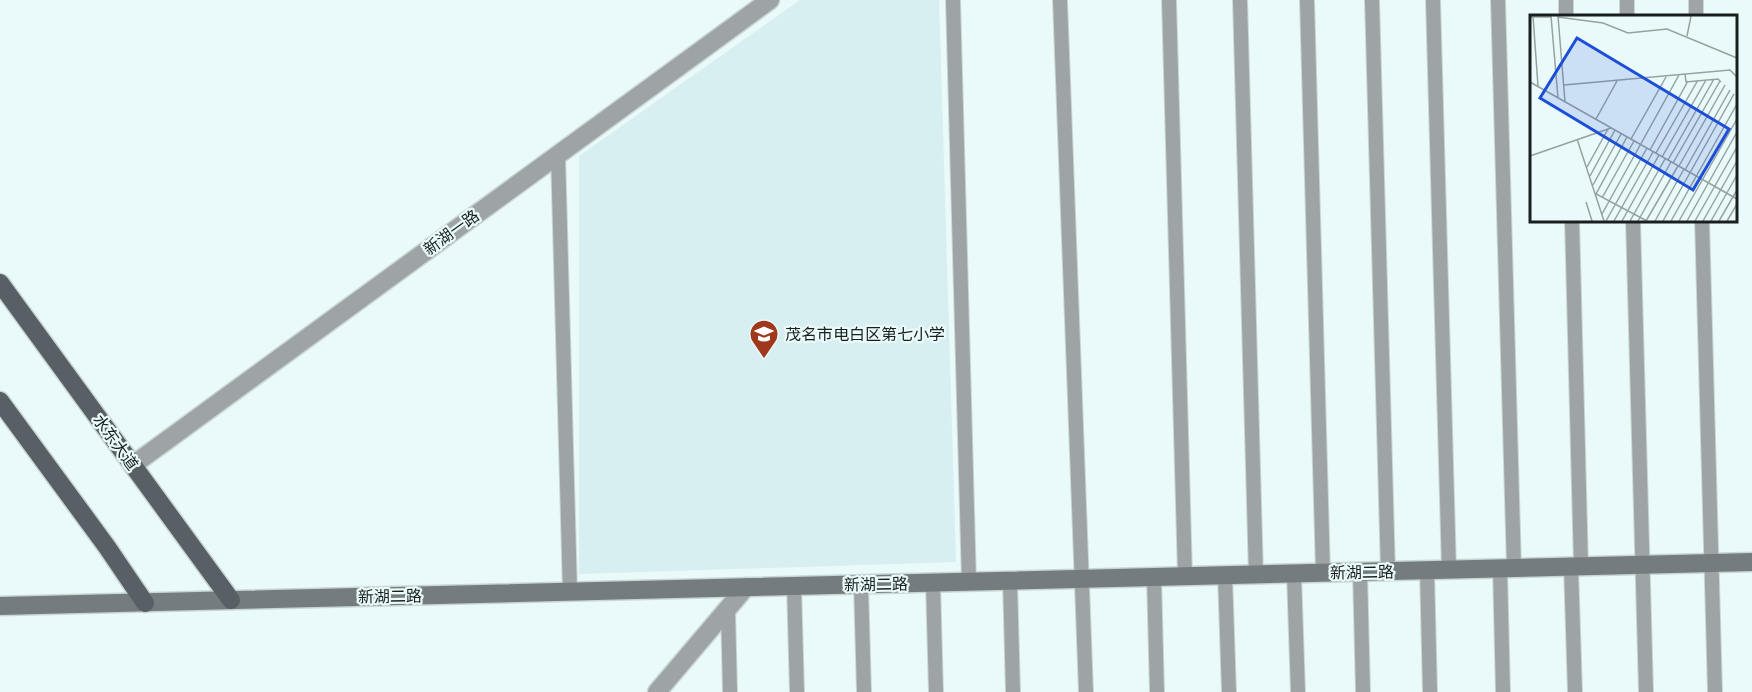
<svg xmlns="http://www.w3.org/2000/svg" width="1752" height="692" font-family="'Archivo Narrow','Noto Sans SC',sans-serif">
<rect width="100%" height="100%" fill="#eaf9f9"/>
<!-- built -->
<polygon fill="#d7eff0" points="800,0 939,0 956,562 579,574 579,156"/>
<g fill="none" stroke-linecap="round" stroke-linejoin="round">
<!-- lane casing -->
<g stroke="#c9d6d6" stroke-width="16">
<g id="lane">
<polyline points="953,0 969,582"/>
<polyline points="1060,0 1086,692"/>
<polyline points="1169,0 1185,576"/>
<polyline points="1240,0 1256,575"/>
<polyline points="1307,0 1323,573"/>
<polyline points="1372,0 1388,571"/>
<polyline points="1433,0 1449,570"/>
<polyline points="1498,0 1514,568"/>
<polyline points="1566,0 1566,16"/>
<polyline points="1627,0 1627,16"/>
<polyline points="1696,0 1696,16"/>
<polyline points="558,154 570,592"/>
<polyline points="1572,220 1581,566"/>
<polyline points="1633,220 1646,692"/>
<polyline points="1702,220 1715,692"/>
<polyline points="1571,567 1575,692"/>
<polyline points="1500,569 1503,692"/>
<polyline points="1427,570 1430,692"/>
<polyline points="1360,572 1363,692"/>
<polyline points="1294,574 1298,692"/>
<polyline points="1225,575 1229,692"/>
<polyline points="1154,577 1157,692"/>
<polyline points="1010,581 1013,692"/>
<polyline points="933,583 936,692"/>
<polyline points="861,585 864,692"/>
<polyline points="794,586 797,692"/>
<polyline points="728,609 730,692"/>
</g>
</g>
<!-- street casing -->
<g stroke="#c9d6d6" stroke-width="21">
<g id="street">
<polyline points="133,465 770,0"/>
<polyline points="657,692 746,587"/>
</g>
</g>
<!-- secondary casing -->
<g stroke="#c9d6d6" stroke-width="21">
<polyline id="secondary" points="0,606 1752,562"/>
</g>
<!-- primary casing -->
<g stroke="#c9d6d6" stroke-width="21">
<g id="primary">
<polyline points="0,283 231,600"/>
<polyline points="0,401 107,547 145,603"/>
</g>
</g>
<!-- lane -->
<use href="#lane" stroke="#9ea3a6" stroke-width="14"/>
<!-- street -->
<use href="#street" stroke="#9ea3a6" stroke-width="18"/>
<!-- secondary -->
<use href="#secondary" stroke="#757c80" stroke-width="18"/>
<!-- primary -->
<use href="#primary" stroke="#586065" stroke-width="18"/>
</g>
<!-- icons -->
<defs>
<g id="school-pin" transform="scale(1.5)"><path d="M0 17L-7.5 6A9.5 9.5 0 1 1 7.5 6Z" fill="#a0381e" stroke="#eaf9f9"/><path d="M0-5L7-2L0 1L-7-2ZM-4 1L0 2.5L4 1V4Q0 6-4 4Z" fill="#fff"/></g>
</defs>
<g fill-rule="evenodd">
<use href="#school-pin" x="764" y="334"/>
</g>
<g text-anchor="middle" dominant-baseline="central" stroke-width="4.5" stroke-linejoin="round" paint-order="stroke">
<!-- street labels -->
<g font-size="16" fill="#191f1f" stroke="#eaf9f9">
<text transform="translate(451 232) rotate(-36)">新湖一路</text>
<text transform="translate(116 442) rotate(54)">水东大道</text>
<text transform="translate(1362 572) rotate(-1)">新湖二路</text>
<text transform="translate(876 584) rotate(-1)">新湖二路</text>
<text transform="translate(390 596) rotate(-1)">新湖二路</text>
</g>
<!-- poi labels -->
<g font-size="16" fill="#191f1f" stroke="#eaf9f9" text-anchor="start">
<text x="785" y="334">茂名市电白区第七小学</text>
</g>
</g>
<!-- overview -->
<g transform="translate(1530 15)">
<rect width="207" height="207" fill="#eaf9f9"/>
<path fill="none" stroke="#96a2a2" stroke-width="1.5" d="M3,1L8,71M21,1L28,83M28,1L35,87M0,2H21M28,2L73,8L98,18L137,14L207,43M157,21L161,1M155,59L156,67L188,64L191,67M0,67L207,184M34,70L200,55L207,62M66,104L87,66M97,122L66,179L117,206M47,124L74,206M101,124L136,62M120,135L158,66M126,138L168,65M0,141L81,113M132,142L176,65M138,145L184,64M143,148L190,66M149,151L195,70M57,152L78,114M155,155L200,75M60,161L85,115M63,170L91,119M72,183L104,126M56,187L62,206M72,199L149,60M76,206L117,133M84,206L123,137M92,206L129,140M100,206L135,144M108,206L141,147M116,206L148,151M125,206L154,154M133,206L204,79M141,206L207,89M149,206L207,104M157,206L207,117M165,206L207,132M173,206L207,146M181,206L207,160M189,206L207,175M197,206L207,189"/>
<path fill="#1d4ed8" fill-opacity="0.15" stroke="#1d4ed8" stroke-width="3" d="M47,23L199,114L163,175L10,83Z"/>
<rect width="207" height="207" fill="none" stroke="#191f1f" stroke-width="3"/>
</g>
</svg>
